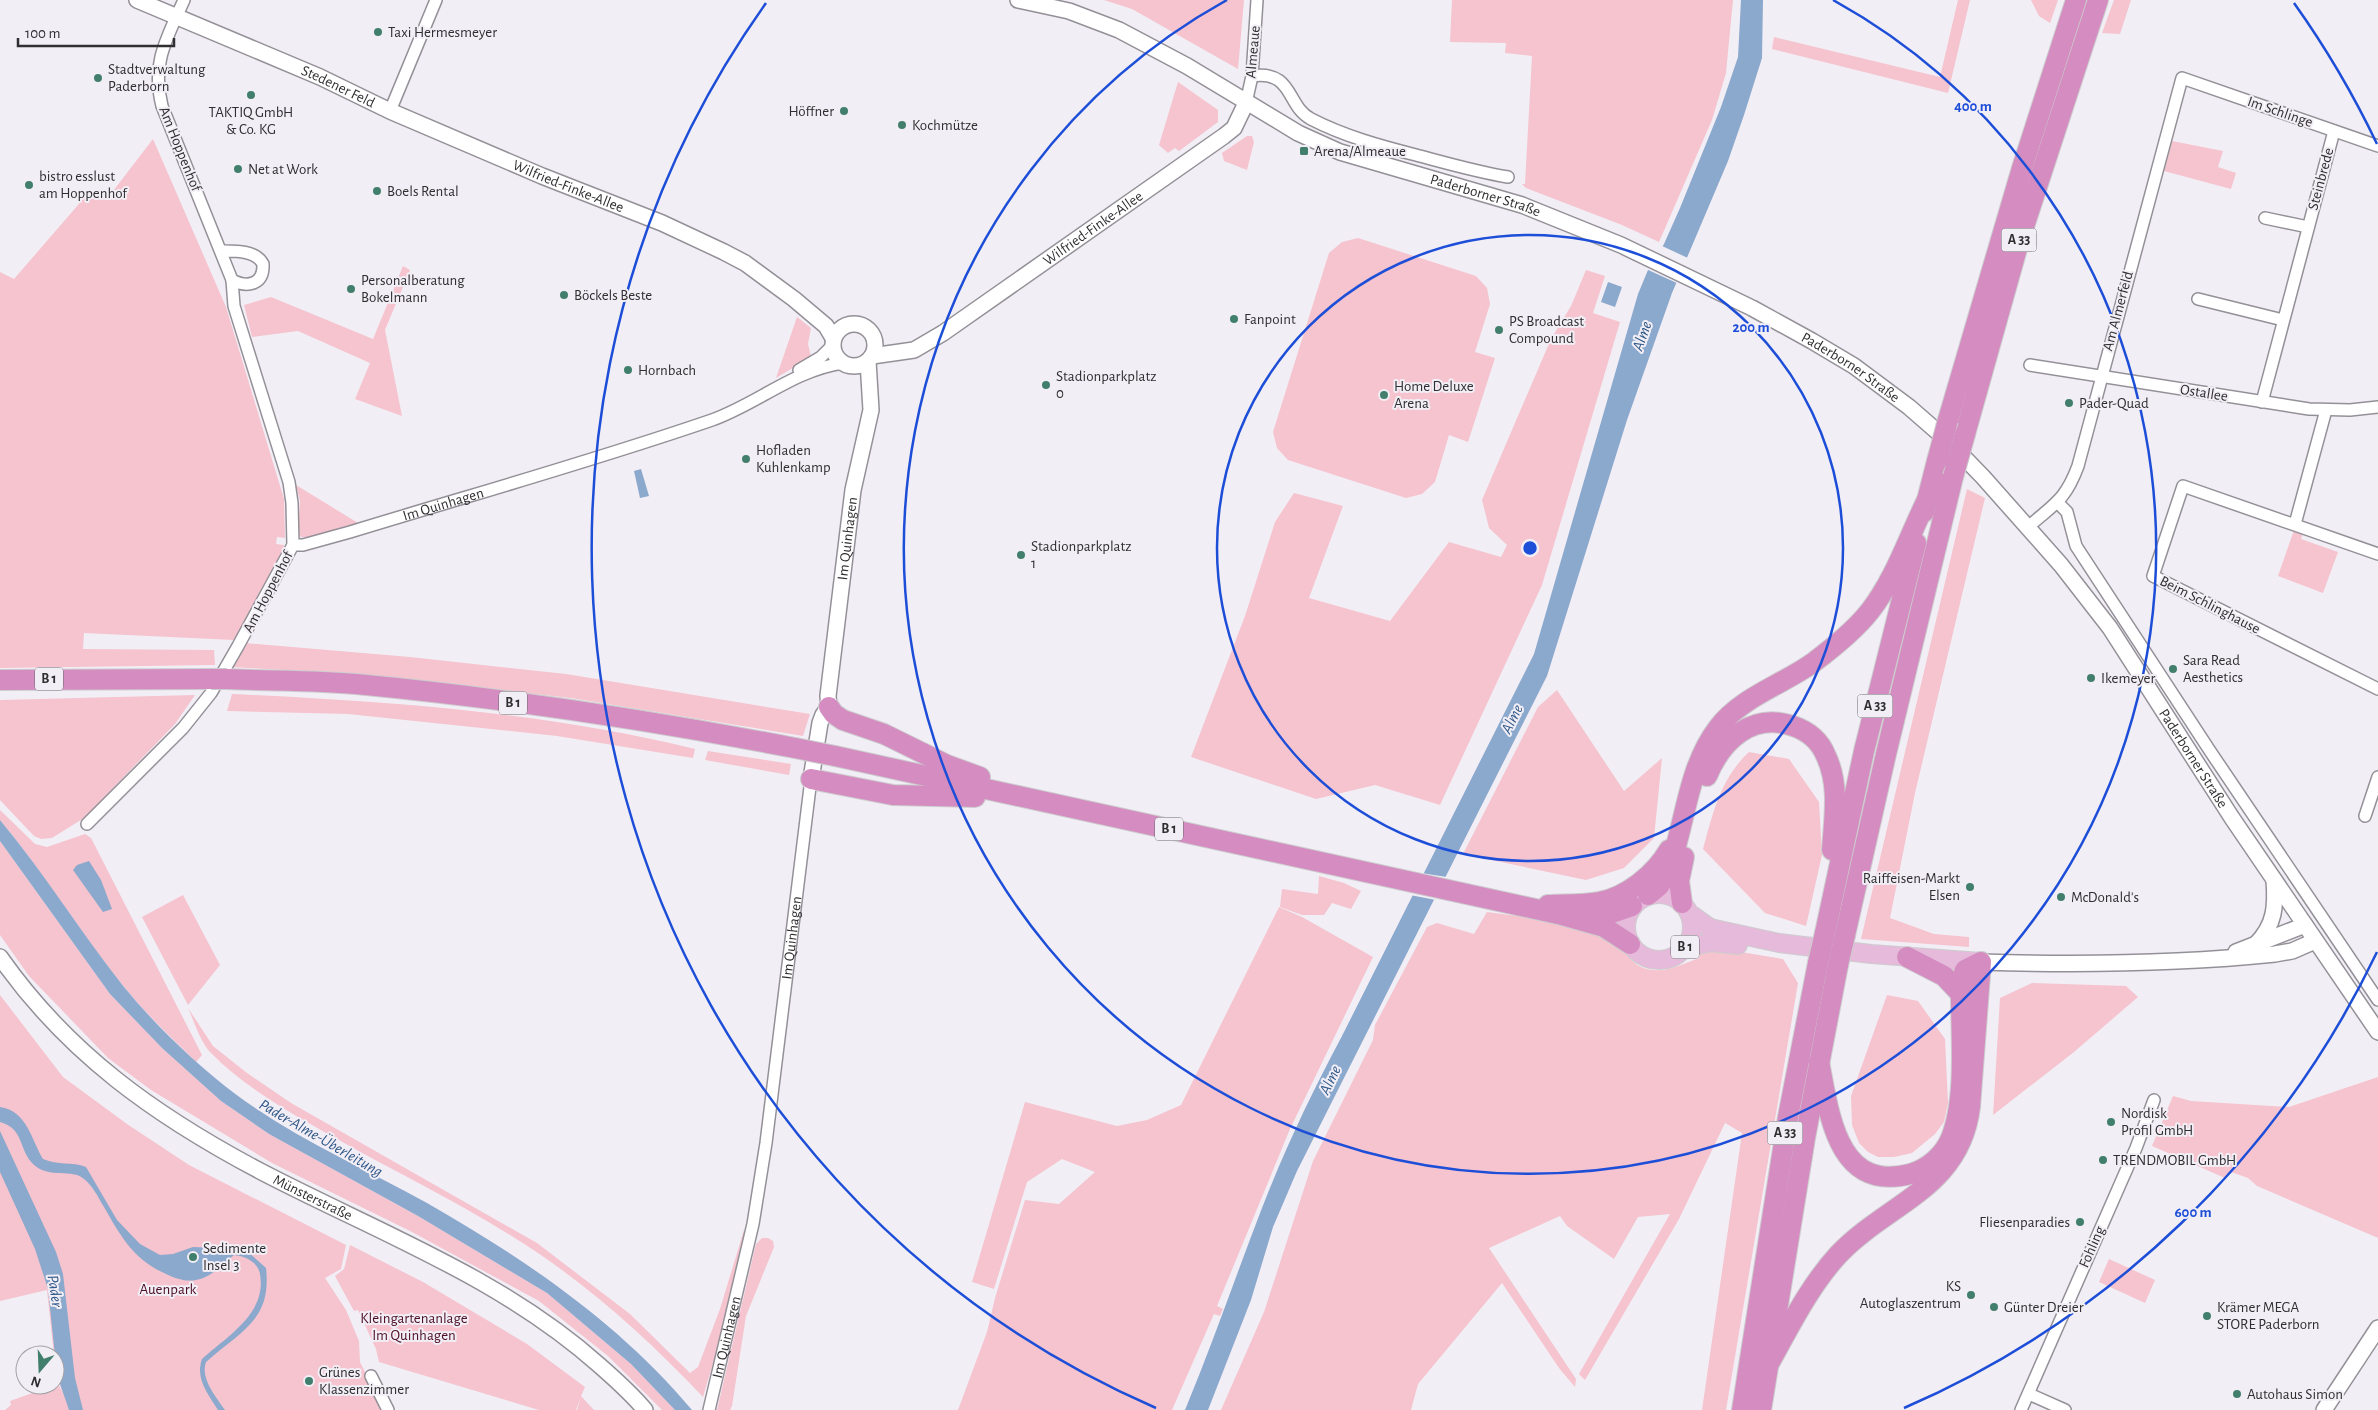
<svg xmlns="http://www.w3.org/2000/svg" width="2378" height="1410" font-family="'Alegreya Sans',sans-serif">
<rect width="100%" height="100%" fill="#f2eef6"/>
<!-- green -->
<g fill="#f5c4ce">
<polygon points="1104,0 1244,0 1238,69 1132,9"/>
<polygon points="1452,0 1733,0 1726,73 1712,120 1659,242 1622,225 1526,188 1522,184 1525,184 1532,56 1505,53 1506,43 1450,42"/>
<polygon points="1958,0 1970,0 1948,93 1772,49 1774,37 1940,77"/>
<polygon points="2031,0 2058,0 2050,23 2039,16"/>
<polygon points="2114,0 2131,0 2120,34 2102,33"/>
<polygon points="1178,82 1218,110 1218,122 1179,151 1175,148 1168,153 1159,145"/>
<polygon points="1247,136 1252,136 1254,142 1247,170 1224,161 1222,153"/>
<polygon points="153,139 226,307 284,499 285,538 277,537 276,544 284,545 280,558 234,640 84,633 83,649 214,650 215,665 0,668 0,272 14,279 91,190 93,198 110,195"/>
<polygon points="2172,141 2223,151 2218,167 2236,173 2231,189 2164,171"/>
<polygon points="1358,238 1476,276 1487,288 1490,304 1475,352 1495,358 1468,442 1449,435 1435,482 1422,494 1406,498 1288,460 1277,448 1273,432 1329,253 1342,242"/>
<polygon points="403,266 410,270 385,330 402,416 355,399 370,363 298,331 252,337 244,305 271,297 373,339"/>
<polygon points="1586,270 1605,276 1593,313 1620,322 1542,585 1440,805 1375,785 1316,799 1191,757 1245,616 1275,522 1294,493 1343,506 1309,598 1390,621 1449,542 1501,557 1507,545 1489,528 1482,500 1551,339 1571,306"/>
<polygon points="797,317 811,328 808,344 811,357 776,378"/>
<polygon points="296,485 358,523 313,537 301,537 298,533 300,501"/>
<polygon points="1967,489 1985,498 1915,793 1890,918 1934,934 1969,937 1969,947 1861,939"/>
<polygon points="2294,530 2303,533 2301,539 2338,552 2323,593 2278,576"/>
<polygon points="245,643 410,657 566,674 810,714 803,736 571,698 365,675 232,667"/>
<polygon points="1557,690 1624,791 1662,758 1654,838 1624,868 1586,880 1463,854 1538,707"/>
<path d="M232,694C385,701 545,712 695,749L693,758L557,736L348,714L227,711Z"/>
<polygon points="195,695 175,724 84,818 52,838 41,839 34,836 0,800 0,700"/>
<polygon points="708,751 791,764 789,775 705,760"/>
<path d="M1749,752L1789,759L1819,802L1822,855L1806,926L1765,913L1703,849C1713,812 1721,778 1749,752Z"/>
<path d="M0,810L35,844L47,847L85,834L91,838L202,1055L196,1062C172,1038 146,1014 125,988C81,934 45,874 0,820Z"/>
<polygon points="0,841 110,994 162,1048 221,1101 269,1134 418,1216 547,1293 631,1364 675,1410 662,1410 608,1356 539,1301 412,1232 272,1163 151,1090 108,1058 29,976 0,935"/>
<polygon points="1319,876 1344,883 1361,891 1351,909 1332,903 1324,915 1302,915 1280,907 1282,889 1318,894"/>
<polygon points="183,895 220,965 188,1005 142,917"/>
<polygon points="1279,907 1302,917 1373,957 1290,1129 1217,1306 1223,1309 1220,1316 1214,1314 1172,1410 958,1410 987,1332 995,1298 1025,1200 1059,1204 1095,1172 1062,1159 1027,1182 994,1289 972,1282 1025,1102 1117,1126 1147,1120 1181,1105"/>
<path d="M1487,912C1527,918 1579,921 1614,939C1625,945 1627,964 1647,969C1665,974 1682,964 1699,958L1700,952L1723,949L1783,959L1798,983L1726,1410H1702L1742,1133L1725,1123L1679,1219L1585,1380L1579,1374L1670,1214L1638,1217L1614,1259L1567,1226L1560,1216L1489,1248L1576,1379L1575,1387L1559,1368L1502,1283L1418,1384L1411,1410H1221L1264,1312L1313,1161L1373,1040L1375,1025L1427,927L1437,923L1474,934Z"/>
<polygon points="2032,983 2126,986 2138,997 2074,1052 1993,1115 2000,998"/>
<polygon points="0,995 63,1077 127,1124 189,1165 346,1245 341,1269 325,1278 346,1310 359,1341 360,1362 384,1410 5,1410 11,1405 10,1401 55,1385 57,1382 63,1393 56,1375 47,1290 0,1301"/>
<polygon points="1887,995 1918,1001 1945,1039 1948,1103 1944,1122 1935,1134 1912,1153 1894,1157 1878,1157 1868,1152 1859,1143 1852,1125 1851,1096"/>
<path d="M188,1008L213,1046L247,1073L291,1103L537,1243L630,1314L690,1373L698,1367L720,1309L744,1230L745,1235L730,1305L703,1397C651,1342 597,1293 535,1251C472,1209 403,1176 337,1139C293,1114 246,1089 210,1052C200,1041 194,1021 188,1008Z"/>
<polygon points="2378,1077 2378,1238 2257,1186 2248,1178 2231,1172 2225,1178 2152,1146 2173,1096 2191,1101 2289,1107"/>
<polygon points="762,1238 768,1238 773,1241 774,1247 746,1316 732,1406 730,1410 717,1410 756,1244"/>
<polygon points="350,1245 423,1282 527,1344 585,1387 581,1396 594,1410 577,1410 581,1397 576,1410 539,1410 379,1362 376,1349 358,1310 354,1311 335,1276 344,1269"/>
<polygon points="2109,1259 2155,1280 2145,1303 2099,1282"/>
</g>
<!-- water -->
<g fill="#8ba8cd">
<path d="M1741,0H1763L1762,58L1744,115L1728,161L1672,293L1627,420L1547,676L1297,1171L1273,1227L1251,1300L1208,1410H1185C1213,1343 1236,1275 1262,1208C1285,1149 1312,1092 1342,1036L1534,654L1638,294L1648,270L1664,244L1680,208L1721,107L1738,57Z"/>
<polygon points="1608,282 1622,287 1615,307 1601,302"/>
<polygon points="641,469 649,496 640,498 634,471"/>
<path d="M0,820C45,874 81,933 124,987C156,1026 195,1063 234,1093C294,1138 362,1167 427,1203C525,1259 619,1323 692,1410H675L631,1364L547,1293L418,1216L269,1134L221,1101L162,1048L110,994L0,841Z"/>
<polygon points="89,861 101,880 112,909 103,912 73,870 77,865"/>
<path d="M0,1107C27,1111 31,1139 43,1159C58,1166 72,1161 86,1167L117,1220L140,1244L160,1255L173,1254L193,1247L237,1249L247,1251L266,1268C272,1321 240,1331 206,1362C200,1378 216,1397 225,1410H218C208,1394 195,1379 202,1359C227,1336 267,1314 260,1274C258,1262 245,1256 234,1255C210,1276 197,1290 164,1273C133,1259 120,1235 104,1207C98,1197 93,1186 84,1179C72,1168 50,1179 34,1165C18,1150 25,1129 0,1122Z"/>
<polygon points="0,1131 56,1252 63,1274 75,1378 83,1410 69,1410 57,1375 48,1289 35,1249 0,1172"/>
</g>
<!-- pier -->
<g fill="#f2eef6">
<polygon points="1660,245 1690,259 1679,284 1646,269"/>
<polygon points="1421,873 1447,877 1436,900 1410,895"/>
</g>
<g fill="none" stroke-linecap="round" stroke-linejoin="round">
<!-- street casing -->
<g stroke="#949098" stroke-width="14">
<g id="street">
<path d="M184,0C167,38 151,63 162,106L232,280C247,288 264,285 263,264C256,250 235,251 221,251"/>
<path d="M1252,76C1294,70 1286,106 1311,119C1344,136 1380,146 1416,155C1446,163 1477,172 1508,177"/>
<polyline points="1246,103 1252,76 1257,0"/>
<polyline points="390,111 436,0"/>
<polyline points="2265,218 2308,227"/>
<polyline points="2198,299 2283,320"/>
<polyline points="2030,365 2309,409 2350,410 2378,407"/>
<polyline points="799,370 821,357 833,345"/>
<polyline points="2262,402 2334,131"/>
<polyline points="2058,503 2067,512 2076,546 2210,751 2378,1000"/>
<polyline points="2295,524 2326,410"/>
<path d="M2028,527C2054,504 2065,501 2078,466L2182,78L2378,146"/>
<path id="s1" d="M293,545H303L350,532C471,495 593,461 712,420C757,404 794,370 843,363"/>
<polyline points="2378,554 2183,486 2153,576 2378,689"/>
<polyline points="2365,816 2378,777"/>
<polyline points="87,824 183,728 211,693 238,646 293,545 292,503 289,482 234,306 232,280"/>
<polyline points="371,1376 388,1410"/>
<polyline points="2029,1394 2065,1410"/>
<path id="s2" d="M709,1410L753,1224L766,1143L811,779"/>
<polyline points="2021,1410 2136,1148 2154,1100"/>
</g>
</g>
<!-- secondary casing -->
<g stroke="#949098" stroke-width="18">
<g id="secondary">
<path id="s3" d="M137,0L320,77L390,111L542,176L662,223L724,252L745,263L794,299L826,326L833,338"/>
<path id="s4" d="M1018,0L1069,11L1119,30L1187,66L1298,133L1340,152L1522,205L1621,245L1752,308L1812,341L1854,366L1909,407L1948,441L1983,477L2061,565L2110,628L2232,818L2378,1032"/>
<circle cx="854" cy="345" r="21"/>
<path id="s5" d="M872,356L914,350L943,333L1224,136L1234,128L1246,103"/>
<path id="s6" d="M811,779L820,723L823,715L829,707L828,696L853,490L871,410L868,361"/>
<path d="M2256,944C2275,925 2276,906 2274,880"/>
<polyline points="2236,952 2305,925"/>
<path id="s7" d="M0,957C68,1054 156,1116 260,1171C377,1232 500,1277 599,1365C615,1379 632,1394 645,1410"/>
<path d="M1981,962C2079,965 2176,964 2275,954L2292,951L2315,941"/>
<polyline points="2324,1410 2378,1328"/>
</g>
</g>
<!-- primary casing -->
<g stroke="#cdcdce" stroke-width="20">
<g id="primary">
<circle cx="1659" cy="927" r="33"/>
<polyline points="1689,913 1710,928 1779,943 1871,954 1981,962"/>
<polyline points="1684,948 1711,942 1738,945"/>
</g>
</g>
<!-- highway casing -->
<g stroke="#cdcdce" stroke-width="22">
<g id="highway">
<polyline points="1948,420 2022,168 2076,0"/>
<polyline points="1965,434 2018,245 2098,0"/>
<polyline points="1924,512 1937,461"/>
<path d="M227,679C270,681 314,680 356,684C504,698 650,720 795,748"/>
<polyline points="0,680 211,679"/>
<polyline points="829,707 834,714 843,720 884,734 947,765 980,777"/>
<polyline points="835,756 1558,914 1604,927 1630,944"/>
<path d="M1707,776C1722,740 1752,712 1793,726C1808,731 1820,741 1826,756C1840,785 1834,819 1832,850"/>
<polyline points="811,779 893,795 975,797"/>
<path d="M1648,895L1659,886L1667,874C1686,826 1686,770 1718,728C1741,697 1784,684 1814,662C1834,647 1855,630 1870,611C1895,579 1909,536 1927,500"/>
<polyline points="1682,903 1679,881 1684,857"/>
<path d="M1548,905C1564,904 1582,905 1599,902C1627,897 1655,874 1669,850"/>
<polyline points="1583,916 1606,915 1632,906"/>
<polyline points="1825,933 1864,751 1916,543"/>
<polyline points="1845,935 1886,754 1953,477"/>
<polyline points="1907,957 1944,976 1962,995"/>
<path d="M1767,1367C1789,1328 1808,1288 1838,1255C1887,1203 1960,1189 1970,1107L1981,962L1965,970L1961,982C1960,1028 1968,1095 1951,1138C1944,1155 1928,1169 1910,1174C1836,1193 1829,1111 1819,1062"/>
<polyline points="1742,1410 1788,1117 1818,963"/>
<polyline points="1761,1410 1805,1138 1838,965"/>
</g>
</g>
<!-- street -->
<use href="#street" stroke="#fff" stroke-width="11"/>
<!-- secondary -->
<use href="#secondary" stroke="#fff" stroke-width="15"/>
<!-- primary -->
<use href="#primary" stroke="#e5bada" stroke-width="18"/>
<!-- highway -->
<use href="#highway" stroke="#d48cc1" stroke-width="20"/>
<!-- highway-bridge casing -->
<g stroke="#cdcdce" stroke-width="22" stroke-linecap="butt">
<g id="highway-bridge">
<polyline points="1937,461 1948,420"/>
<polyline points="1953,477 1965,434"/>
<polyline points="211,679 227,679"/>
<polyline points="795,748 835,756"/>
<polyline points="1818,963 1825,933"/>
<polyline points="1838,965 1845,935"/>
</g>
</g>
<!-- highway-bridge -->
<use href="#highway-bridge" stroke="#d48cc1" stroke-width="20"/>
</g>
<!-- distance rings -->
<g fill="none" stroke="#1d4ed8" stroke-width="2.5">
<circle cx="1530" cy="548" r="313"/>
<path d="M1833 0A626 626 0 1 1 1227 0"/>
<path d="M2377 952A938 938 0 0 1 1904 1408M1156 1408A938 938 0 0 1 766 3M2294 3A938 938 0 0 1 2377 144"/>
</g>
<!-- markers -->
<g fill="#417f6c" stroke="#f2eef6" stroke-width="2">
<circle cx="378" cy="32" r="5"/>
<circle cx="98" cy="78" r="5"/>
<circle cx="251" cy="95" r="5"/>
<circle cx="844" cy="111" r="5"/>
<circle cx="902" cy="125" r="5"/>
<rect x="1299" y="146" width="10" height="10" rx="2.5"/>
<circle cx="238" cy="169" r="5"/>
<circle cx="29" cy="185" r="5"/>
<circle cx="377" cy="191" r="5"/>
<circle cx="351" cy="289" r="5"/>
<circle cx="564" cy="295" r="5"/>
<circle cx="1234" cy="319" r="5"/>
<circle cx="1499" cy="330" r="5"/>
<circle cx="628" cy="370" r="5"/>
<circle cx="1046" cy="385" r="5"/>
<circle cx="1384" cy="395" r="5"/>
<circle cx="2069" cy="403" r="5"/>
<circle cx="746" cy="459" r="5"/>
<circle cx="1021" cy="555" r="5"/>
<circle cx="2173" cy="669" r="5"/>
<circle cx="2091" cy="678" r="5"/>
<circle cx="1970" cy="887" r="5"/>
<circle cx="2061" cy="897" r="5"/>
<circle cx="2111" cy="1122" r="5"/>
<circle cx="2103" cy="1160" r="5"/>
<circle cx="2080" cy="1222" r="5"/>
<circle cx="193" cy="1257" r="5"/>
<circle cx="1971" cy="1295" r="5"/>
<circle cx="1994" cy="1307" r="5"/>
<circle cx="2207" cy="1316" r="5"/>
<circle cx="309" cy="1381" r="5"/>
<circle cx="2237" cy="1394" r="5"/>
</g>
<g text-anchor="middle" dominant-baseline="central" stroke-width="4" stroke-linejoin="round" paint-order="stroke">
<!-- shield labels -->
<g fill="#f2eef6" stroke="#6a686c" stroke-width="1">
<rect x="2001.5" y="228.5" width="35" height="23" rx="4"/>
<rect x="35" y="667.5" width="28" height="23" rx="4"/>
<rect x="499" y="691.5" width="28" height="23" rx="4"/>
<rect x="1857.5" y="694.5" width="35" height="23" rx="4"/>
<rect x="1155" y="817.5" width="28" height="23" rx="4"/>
<rect x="1671" y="935.5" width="28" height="23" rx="4"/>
<rect x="1767.5" y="1121.5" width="35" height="23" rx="4"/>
</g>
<g font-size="14" font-weight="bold" fill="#302e31">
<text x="2019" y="240">A 33</text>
<text x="49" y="679">B 1</text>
<text x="513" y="703">B 1</text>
<text x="1875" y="706">A 33</text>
<text x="1169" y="829">B 1</text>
<text x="1685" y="947">B 1</text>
<text x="1785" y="1133">A 33</text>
</g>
<!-- poi labels -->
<g font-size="15" fill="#302e31" stroke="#f2eef6" text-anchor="start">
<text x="388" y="32">Taxi Hermesmeyer</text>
<text x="108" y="69">Stadtverwaltung<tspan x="108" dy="17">Paderborn</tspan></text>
<text x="834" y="111" text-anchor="end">Höffner</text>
<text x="251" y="112" text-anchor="middle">TAKTIQ GmbH<tspan x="251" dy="17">&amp; Co. KG</tspan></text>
<text x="912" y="125">Kochmütze</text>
<text x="1314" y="151">Arena/Almeaue</text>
<text x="248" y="169">Net at Work</text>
<text x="39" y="176">bistro esslust<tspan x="39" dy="17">am Hoppenhof</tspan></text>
<text x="387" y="191">Boels Rental</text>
<text x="361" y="280">Personalberatung<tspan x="361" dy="17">Bokelmann</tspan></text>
<text x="574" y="295">Böckels Beste</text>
<text x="1244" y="319">Fanpoint</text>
<text x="1509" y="321">PS Broadcast<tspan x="1509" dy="17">Compound</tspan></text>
<text x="638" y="370">Hornbach</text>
<text x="1056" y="376">Stadionparkplatz<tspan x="1056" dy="17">0</tspan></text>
<text x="1394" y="386">Home Deluxe<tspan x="1394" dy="17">Arena</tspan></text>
<text x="2079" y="403">Pader-Quad</text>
<text x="756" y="450">Hofladen<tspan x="756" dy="17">Kuhlenkamp</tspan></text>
<text x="1031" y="546">Stadionparkplatz<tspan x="1031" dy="17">1</tspan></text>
<text x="2183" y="660">Sara Read<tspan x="2183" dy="17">Aesthetics</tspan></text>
<text x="2101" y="678">Ikemeyer</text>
<text x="1960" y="878" text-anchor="end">Raiffeisen-Markt<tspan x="1960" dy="17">Elsen</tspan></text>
<text x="2071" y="897">McDonald's</text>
<text x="2121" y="1113">Nordisk<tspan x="2121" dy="17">Profil GmbH</tspan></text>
<text x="2113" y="1160">TRENDMOBIL GmbH</text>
<text x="2070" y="1222" text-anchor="end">Fliesenparadies</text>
<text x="203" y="1248">Sedimente<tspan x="203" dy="17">Insel 3</tspan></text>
<text x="1961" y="1286" text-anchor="end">KS<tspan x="1961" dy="17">Autoglaszentrum</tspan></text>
<text x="2004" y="1307">Günter Dreier</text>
<text x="2217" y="1307">Krämer MEGA<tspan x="2217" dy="17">STORE Paderborn</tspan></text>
<text x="319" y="1372">Grünes<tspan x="319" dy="17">Klassenzimmer</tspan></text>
<text x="2247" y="1394">Autohaus Simon</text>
</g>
<!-- street labels -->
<g font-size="15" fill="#302e31" stroke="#f2eef6">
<text transform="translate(1253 52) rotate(-85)">Almeaue</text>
<text stroke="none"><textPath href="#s3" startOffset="219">Stedener Feld</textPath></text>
<text transform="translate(2280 112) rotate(19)">Im Schlinge</text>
<text transform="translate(180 149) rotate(68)">Am Hoppenhof</text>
<text transform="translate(2321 179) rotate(-75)">Steinbrede</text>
<text stroke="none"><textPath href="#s3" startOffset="470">Wilfried-Finke-Allee</textPath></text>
<text stroke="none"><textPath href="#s4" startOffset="510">Paderborner Straße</textPath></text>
<text stroke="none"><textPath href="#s5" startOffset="259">Wilfried-Finke-Allee</textPath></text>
<text transform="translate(2118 311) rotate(-75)">Am Almerfeld</text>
<text stroke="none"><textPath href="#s4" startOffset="915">Paderborner Straße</textPath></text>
<text transform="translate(2204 393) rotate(9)">Ostallee</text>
<text stroke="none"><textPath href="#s1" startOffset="156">Im Quinhagen</textPath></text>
<text stroke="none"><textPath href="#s6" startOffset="245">Im Quinhagen</textPath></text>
<text transform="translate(268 592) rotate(-62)">Am Hoppenhof</text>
<text transform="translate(2210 605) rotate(27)">Beim Schlinghause</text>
<text stroke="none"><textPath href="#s4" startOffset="1440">Paderborner Straße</textPath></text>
<text stroke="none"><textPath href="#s2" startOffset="480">Im Quinhagen</textPath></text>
<text stroke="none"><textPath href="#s7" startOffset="399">Münsterstraße</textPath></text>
<text transform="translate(2092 1247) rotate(-66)">Fohling</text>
<text stroke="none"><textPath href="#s2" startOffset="75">Im Quinhagen</textPath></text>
</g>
<!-- park labels -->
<g font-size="15" fill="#4d1025" stroke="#f2eef6">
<text x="168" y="1289">Auenpark</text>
<text x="414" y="1318">Kleingartenanlage<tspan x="414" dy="17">Im Quinhagen</tspan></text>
</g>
<!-- water labels -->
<g font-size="16" font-style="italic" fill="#2f5888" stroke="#f2eef6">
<text transform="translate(1642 336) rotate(-71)">Alme</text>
<text transform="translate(1512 719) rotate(-63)">Alme</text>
<text transform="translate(1330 1080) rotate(-64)">Alme</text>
<text transform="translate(321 1138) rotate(30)">Pader-Alme-Überleitung</text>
<text transform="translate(55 1291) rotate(81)">Pader</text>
</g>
</g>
<circle cx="1530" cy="548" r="8" fill="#1d4ed8" stroke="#f2eef6" stroke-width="2.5"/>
<g font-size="15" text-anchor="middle" font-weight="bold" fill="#1d4ed8" stroke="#f2eef6" stroke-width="4" stroke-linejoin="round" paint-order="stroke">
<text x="1973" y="111">400 m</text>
<text x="1751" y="332">200 m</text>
<text x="2193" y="1217">600 m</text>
</g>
<!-- north arrow -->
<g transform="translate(40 1370) rotate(199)"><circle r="24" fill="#f2eef6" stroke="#a4a1a7"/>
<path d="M0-4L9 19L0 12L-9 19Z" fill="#417f6c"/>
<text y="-8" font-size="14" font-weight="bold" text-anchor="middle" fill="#302e31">N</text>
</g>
<!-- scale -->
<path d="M18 38v8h156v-8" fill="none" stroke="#302e31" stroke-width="2.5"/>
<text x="25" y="38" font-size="15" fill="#302e31" stroke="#f2eef6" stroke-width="4" paint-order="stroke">100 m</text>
</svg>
